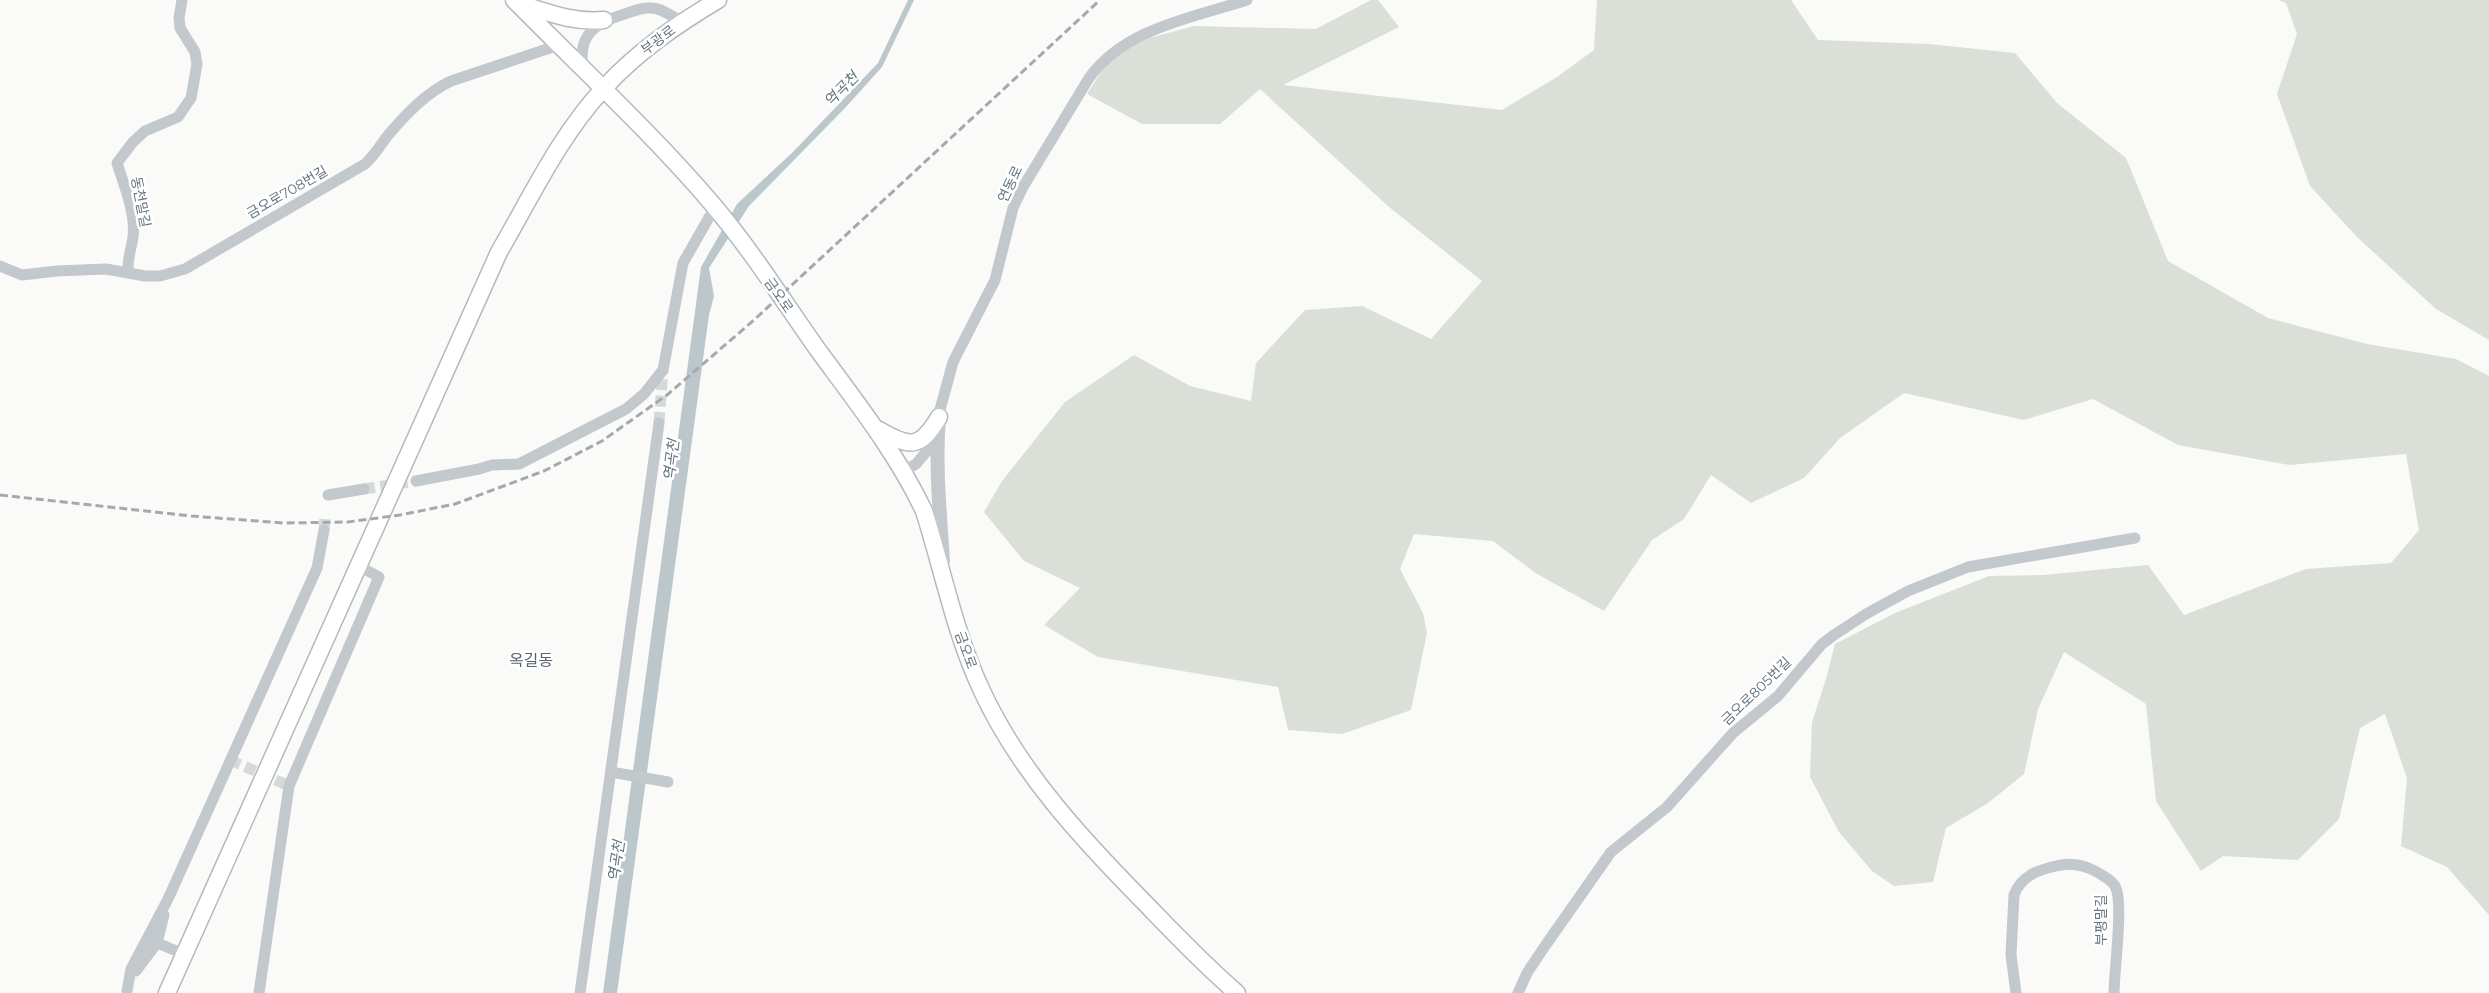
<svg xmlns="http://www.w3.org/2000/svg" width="2489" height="993" font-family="Montserrat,'Noto Sans KR',sans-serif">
<rect width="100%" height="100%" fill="#fafaf8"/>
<!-- green -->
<g fill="#dadfd7">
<polygon points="1371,0 1378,0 1399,27 1283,85 1502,110 1557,77 1594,50 1597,0 1791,0 1818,40 1929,44 2015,53 2057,103 2126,158 2168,261 2268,318 2367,344 2456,359 2489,376 2489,915 2447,867 2401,846 2407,778 2385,714 2360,728 2339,819 2298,860 2223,856 2201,871 2156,801 2146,704 2064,652 2038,709 2024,774 1988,803 1946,828 1933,882 1894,886 1872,871 1839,832 1810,777 1812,722 1826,679 1835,644 1895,613 1989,576 2043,575 2148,565 2184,615 2306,569 2391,563 2419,530 2406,454 2290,465 2178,445 2093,399 2024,420 1904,393 1840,438 1804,478 1751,503 1711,475 1684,519 1652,540 1604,611 1537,574 1493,541 1414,534 1400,569 1423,613 1427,633 1411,710 1342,734 1288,730 1278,687 1098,657 1044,625 1080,588 1024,561 984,512 1002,481 1065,402 1134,355 1190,386 1251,401 1256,363 1305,310 1362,306 1431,339 1482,281 1389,207 1260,89 1220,124 1142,124 1087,94 1103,69 1120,53 1149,38 1194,26 1316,29"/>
<polygon points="2278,0 2489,0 2489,340 2436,309 2358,238 2310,186 2277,94 2297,34 2286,3"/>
</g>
<!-- water -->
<polygon fill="#bbc7cb" points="908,0 914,0 882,67 845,108 749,206 709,268 714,296 709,315 617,993 603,993 701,267 737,204 793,152 878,63"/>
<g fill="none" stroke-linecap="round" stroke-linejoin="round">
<!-- minor-tunnel -->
<g stroke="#d5d9db" stroke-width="11" stroke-dasharray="11 5.5" stroke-linecap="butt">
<polyline points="659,423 663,370"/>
<polyline points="364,489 416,481"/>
<polyline points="324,530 325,516"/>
<polyline points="230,760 289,786"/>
</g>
<!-- secondary casing -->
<g stroke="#b3babf" stroke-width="19">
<g id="secondary">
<path d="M514,0C581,68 652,133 714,206C752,251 784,302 818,350C856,402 896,452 924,511C943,571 955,634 982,691C1019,771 1081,838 1142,900C1173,932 1203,964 1237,993"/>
<path d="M521,4C549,13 574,23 604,20"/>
<path d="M879,430C910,448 920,449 939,417"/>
<path d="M167,993L499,252C531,197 560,135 604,88C637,52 676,25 718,0"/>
</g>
</g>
<!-- minor -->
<g stroke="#c3c8cc" stroke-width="11">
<path d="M584,71C576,36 594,23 625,14C633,11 642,7 651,8C662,8 673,17 682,22"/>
<path d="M0,266L22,275L57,271L106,269L145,276H160L185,269L365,164C375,155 381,144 389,134C407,113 426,93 451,81L559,45"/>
<path d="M128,273C127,259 131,250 133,237C136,214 124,185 117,163L133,142L145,131L178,117L191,98L197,64L195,52L180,28L179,18L182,0"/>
<path d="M904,471L916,464L926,452L932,439L953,362L995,280L1013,208L1023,187L1089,78C1125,28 1192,18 1247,0"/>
<polyline points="416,481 479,469 492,465 519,464 626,409 644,394 663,370 683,263 715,207"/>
<polyline points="328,495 364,489"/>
<polyline points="611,772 668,782"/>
<polyline points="157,943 164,915"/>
<polyline points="136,971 157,943 184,954"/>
<polyline points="127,991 131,969 168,899 317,568 324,530"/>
<polyline points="259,993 289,786 379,577 359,566"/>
<polyline points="580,993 659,423"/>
<polyline points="1518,993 1527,973 1545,946 1611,852 1667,807 1733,733 1778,696 1822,644 1834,635 1866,614 1908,591 1968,567 2135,538"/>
<path d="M2016,993L2011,955L2014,895C2021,876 2038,870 2056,866C2071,862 2084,865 2097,872C2103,876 2111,879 2115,886C2124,901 2114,971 2114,993"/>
</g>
<!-- tertiary -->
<path stroke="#c3c8cc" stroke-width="14" d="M939,417C935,465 940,513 943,561"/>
<!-- secondary -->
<use href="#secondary" stroke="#fff" stroke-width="16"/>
<!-- rail -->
<polyline stroke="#a2aab0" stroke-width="3" stroke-dasharray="8 4" stroke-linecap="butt" points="0,495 191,516 284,523 348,522 400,515 455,504 544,471 602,441 667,395 754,320 1100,0"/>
</g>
<g text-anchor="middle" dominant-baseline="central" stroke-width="5" stroke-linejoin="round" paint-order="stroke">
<!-- street labels -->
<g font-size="14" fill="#657683" stroke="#fff">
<text transform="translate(658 40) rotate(-37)">부광로</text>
<text transform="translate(1010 184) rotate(-65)">연동로</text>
<text transform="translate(287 192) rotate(-30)">금오로708번길</text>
<text transform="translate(141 202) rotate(79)">동천말길</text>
<text transform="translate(779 295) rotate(55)">금오로</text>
<text transform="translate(966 650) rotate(70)">금오로</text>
<text transform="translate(1756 691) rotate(-44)">금오로805번길</text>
<text transform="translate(2101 920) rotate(-90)">부평말길</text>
</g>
<!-- water labels -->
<g font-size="15" font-style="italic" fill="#60757c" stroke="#fff">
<text transform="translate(841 89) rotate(-45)">역곡천</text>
<text transform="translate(671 460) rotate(-83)">역곡천</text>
<text transform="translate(616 861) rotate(-82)">역곡천</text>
</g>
<!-- quarter labels -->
<g font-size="16" fill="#57646e" stroke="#fff">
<text x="531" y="660">옥길동</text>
</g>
</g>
</svg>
